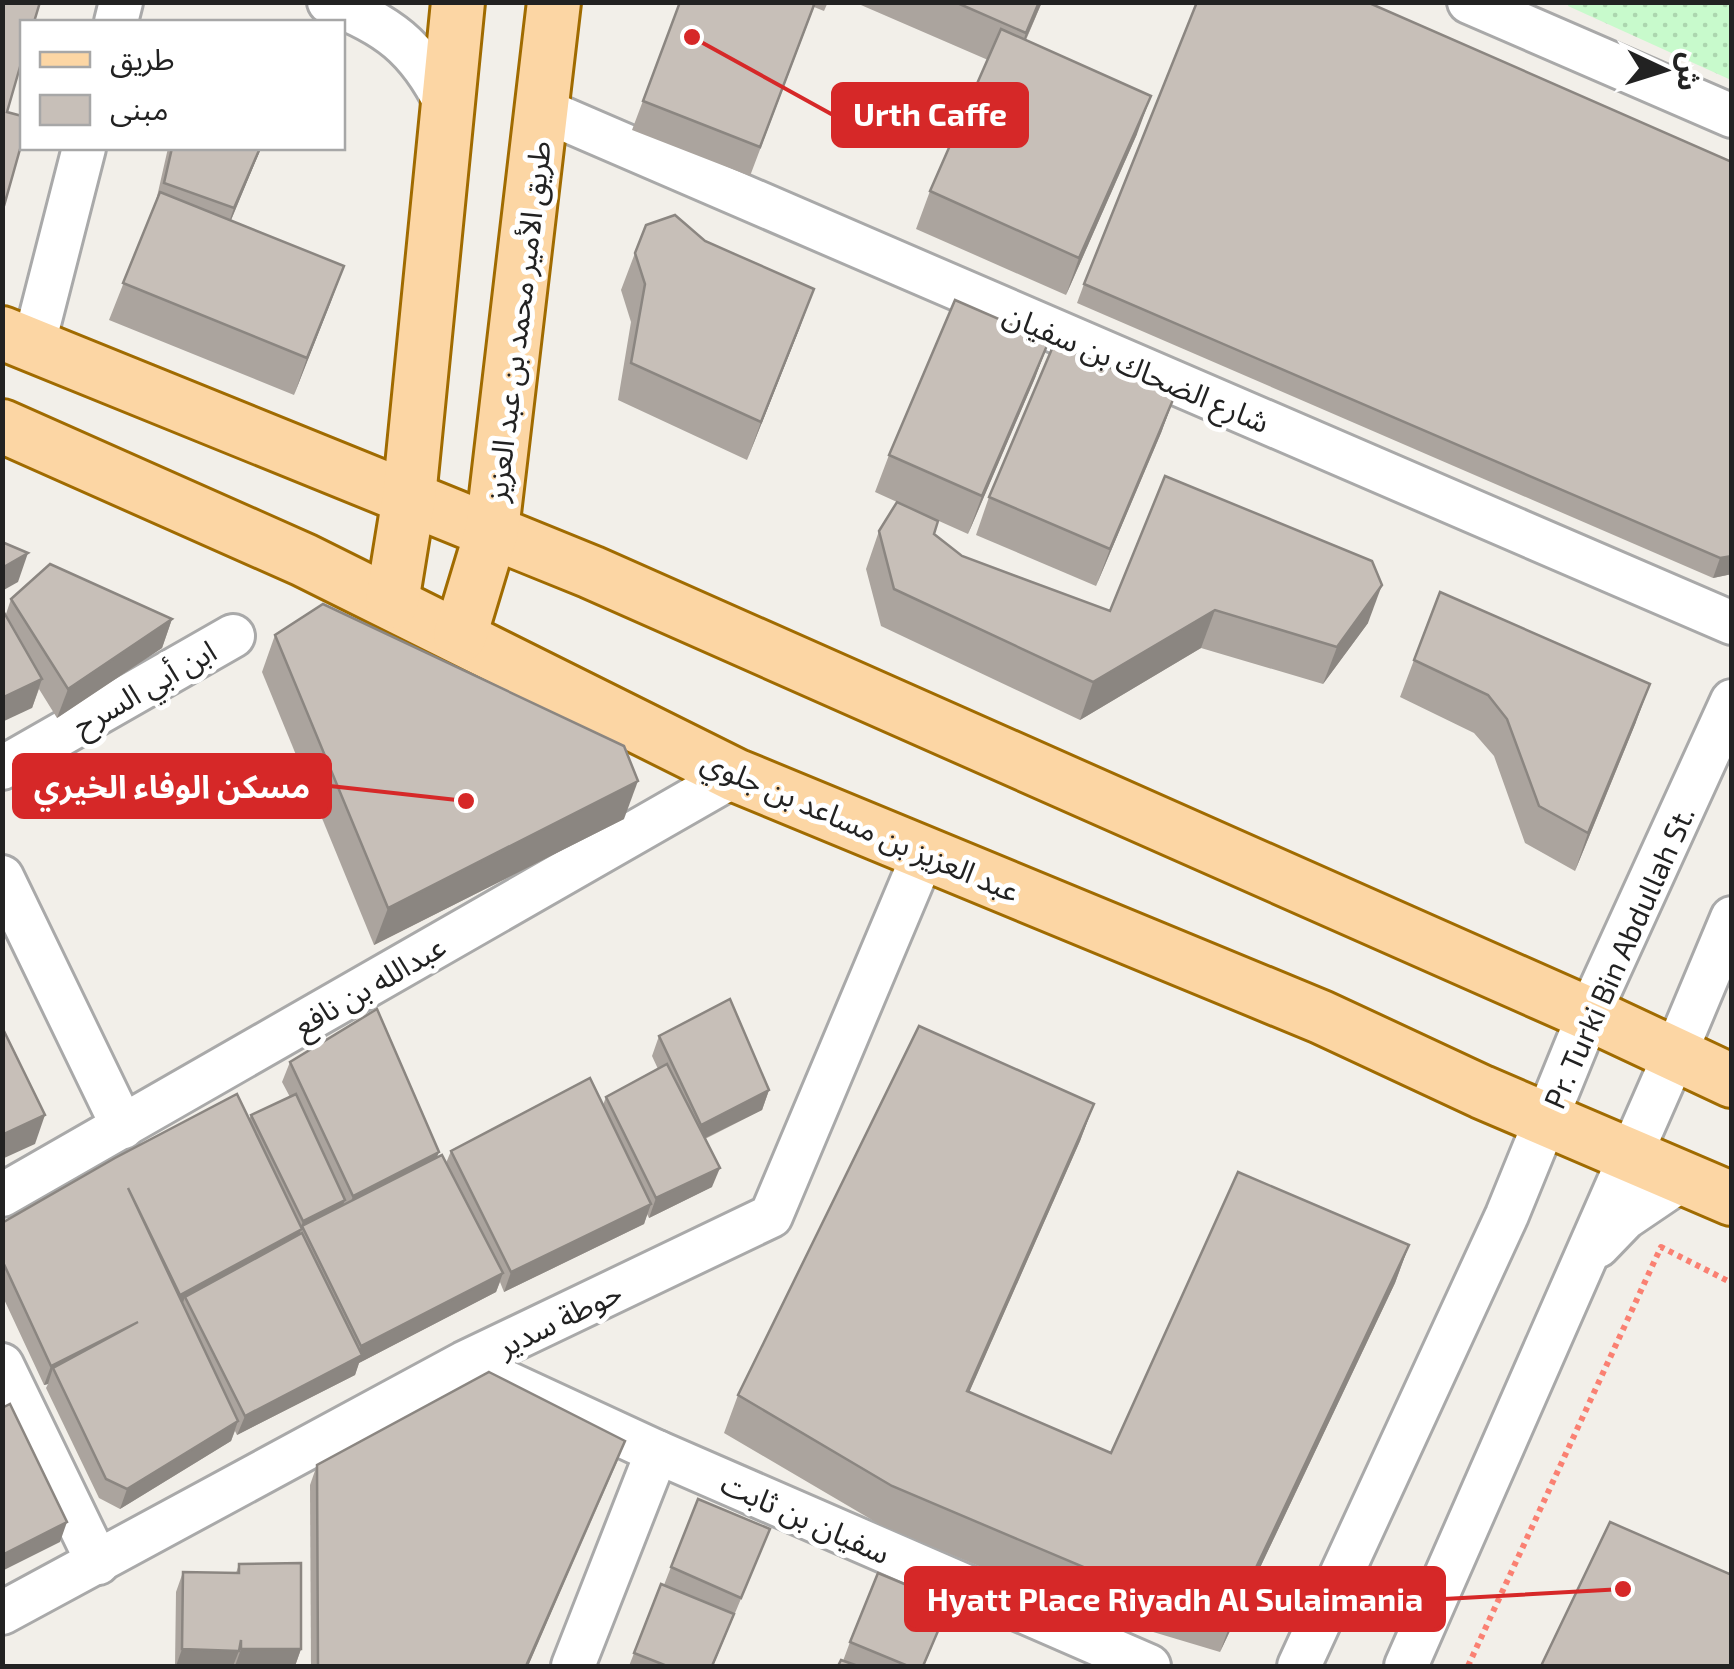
<svg xmlns="http://www.w3.org/2000/svg" width="1734" height="1669" font-family="'Exo 2','Noto Sans Arabic',sans-serif">
<defs>
<pattern id="park-dots" width="8" height="8" patternUnits="userSpaceOnUse" patternTransform="scale(2.5)"><rect width="8" height="8" fill="#c8facc"/><path d="M2 2h.1M6 6h.1" fill="none" stroke="#acd6af" stroke-width="1.8" stroke-linecap="round"/></pattern>
</defs>
<rect width="100%" height="100%" fill="#f2efe9"/>
<!-- park -->
<polygon fill="url(#park-dots)" points="1569,3 1731,3 1731,80 1568,6"/>
<g fill="none" stroke-linecap="round" stroke-linejoin="round">
<!-- minor casing -->
<g stroke="#a9a9a9" stroke-width="48">
<g id="minor">
<path d="M329,2C387,24 418,47 446,104"/>
<polyline points="1469,2 1732,116"/>
<polyline points="116,22 121,2"/>
<polyline points="543,110 1732,623"/>
<polyline points="33,347 84,148"/>
<polyline points="2,768 233,636"/>
<polyline points="2,877 123,1127"/>
<polyline points="2,1195 735,775"/>
<polyline points="1598,1246 1625,1218 1684,1178"/>
<polyline points="2,1365 98,1563"/>
<polyline points="497,1378 657,1452 1149,1666"/>
<polyline points="2,1613 464,1363 771,1216 924,853"/>
<polyline points="573,1666 657,1452"/>
<polyline points="1299,1666 1507,1215 1589,1014 1732,701"/>
<polyline points="1406,1666 1675,1054 1732,918"/>
</g>
</g>
<!-- major casing -->
<g stroke="#a06b00" stroke-width="58">
<g id="major">
<polyline points="2,333 591,572 1589,1014 1732,1081"/>
<polyline points="2,426 304,560 735,775 1321,1017 1482,1092 1732,1199"/>
<polyline points="392,602 409,497 458,2"/>
<polyline points="460,636 492,530 554,2"/>
</g>
</g>
<!-- path -->
<polyline stroke="#fa8072" stroke-width="6" stroke-dasharray="5 5" stroke-linecap="butt" points="1468,1666 1661,1247 1732,1283"/>
<!-- minor -->
<use href="#minor" stroke="#fff" stroke-width="42"/>
<!-- major -->
<use href="#major" stroke="#fcd6a4" stroke-width="52"/>
</g>
<!-- wall -->
<g fill="#aba49e">
<polygon points="680,2 828,2 824,11 814,7 750,176 632,130"/>
<polygon points="854,2 1042,2 1026,40 1137,134 1066,295 916,229 930,191 988,60"/>
<polygon points="168,148 261,148 231,220 344,266 294,395 109,320 156,201"/>
<polygon points="1732,162 1732,574 1713,578 1077,303 1084,284"/>
<polygon points="635,253 800,327 747,460 618,400 631,322 621,290"/>
<polygon points="1049,341 1035,378 968,534 901,504 934,534 962,556 1110,611 1165,476 1368,623 1323,684 1201,648 1080,720 881,626 866,569 879,531 897,502 875,492 889,455"/>
<polygon points="1175,395 1161,433 1096,586 976,535 989,497"/>
<polygon points="11,599 172,619 162,648 57,718 39,689 32,708 6,614"/>
<polygon points="275,635 624,819 374,945 262,672"/>
<polygon points="1414,660 1636,722 1575,871 1525,843 1494,756 1474,733 1400,697"/>
<polygon points="659,1036 769,1090 762,1110 705,1139 712,1187 649,1218 647,1214 644,1224 504,1292 500,1282 496,1292 359,1363 355,1375 237,1435 235,1431 231,1441 120,1509 99,1498 46,1388 48,1384 44,1385 2,1295 2,1223 249,1120 251,1115 290,1097 282,1082 290,1062 446,1163 451,1151 603,1105 606,1097 658,1069 652,1056"/>
<polygon points="1094,1104 1080,1141 969,1392 1111,1453 1409,1245 1395,1283 1220,1652 1093,1614 879,1524 724,1433 738,1395"/>
<polygon points="618,1460 528,1666 311,1666 310,1485 317,1465"/>
<polygon points="770,1529 713,1666 629,1666 661,1584 664,1585 671,1567"/>
<polygon points="239,1564 301,1649 295,1666 175,1666 176,1592 183,1572 236,1573"/>
<polygon points="950,1603 924,1666 838,1666 843,1661 850,1642"/>
</g>
<!-- shaded-wall -->
<g fill="#8b8681">
<polygon points="1039,2 1042,2 1012,71 1026,33"/>
<polygon points="1151,96 1137,134 1066,295 1079,258"/>
<polygon points="260,148 261,148 224,237 234,208"/>
<polygon points="344,266 330,304 294,395 307,358"/>
<polygon points="814,289 800,327 747,460 761,422"/>
<polygon points="1049,341 1035,378 968,534 982,496"/>
<polygon points="1175,395 1161,433 1096,586 1110,549"/>
<polygon points="28,553 18,582 2,591 2,568"/>
<polygon points="1732,556 1732,574 1713,578 1720,558"/>
<polygon points="1382,585 1368,623 1323,684 1337,647"/>
<polygon points="1215,610 1201,648 1080,720 1093,682"/>
<polygon points="172,619 162,648 57,718 68,689"/>
<polygon points="42,679 32,708 2,722 2,698"/>
<polygon points="1650,684 1636,722 1575,871 1588,833"/>
<polygon points="638,781 624,819 374,945 388,908"/>
<polygon points="769,1090 762,1110 693,1144 701,1125"/>
<polygon points="1094,1104 1080,1141 953,1429 967,1391"/>
<polygon points="45,1115 35,1144 2,1159 2,1135"/>
<polygon points="439,1152 432,1171 346,1216 353,1196"/>
<polygon points="720,1168 712,1187 649,1218 656,1198"/>
<polygon points="345,1200 338,1219 302,1226 295,1248 185,1297 180,1311 173,1314 180,1295 300,1230 303,1221"/>
<polygon points="651,1204 644,1224 504,1292 511,1272"/>
<polygon points="1409,1245 1395,1283 1220,1652 1234,1614"/>
<polygon points="503,1273 496,1292 359,1363 355,1375 237,1435 245,1416 356,1358 361,1346"/>
<polygon points="138,1322 53,1368 48,1384 44,1385 51,1366"/>
<polygon points="238,1421 231,1441 120,1509 127,1489"/>
<polygon points="625,1441 528,1666 526,1666"/>
<polygon points="67,1522 60,1542 2,1571 2,1555"/>
<polygon points="182,1649 239,1651 233,1666 176,1666"/>
<polygon points="241,1649 301,1649 295,1666 235,1666"/>
</g>
<!-- building -->
<g fill="#c7bfb8" stroke="#8b8681" stroke-width="2.5">
<polygon points="2,2 40,2 34,22 22,22 22,60 7,112 22,116 22,142 4,206"/>
<polygon points="680,2 809,2 814,5 760,147 643,101"/>
<polygon points="955,2 1039,2 1026,33"/>
<polygon points="1197,2 1367,2 1732,162 1732,556 1720,558 1084,284"/>
<polygon points="1001,29 1151,96 1079,258 930,191"/>
<polygon points="172,148 260,148 234,208 164,183"/>
<polygon points="160,192 344,266 307,358 123,283"/>
<polygon points="675,215 705,241 814,289 761,422 631,363 645,284 635,253 646,225"/>
<polygon points="955,300 1049,341 982,496 889,455"/>
<polygon points="1054,344 1175,395 1110,549 989,497"/>
<polygon points="1165,476 1372,561 1382,585 1337,647 1215,610 1093,682 894,589 879,531 897,502 938,521 934,534 962,556 1110,611"/>
<polygon points="2,542 28,553 2,568"/>
<polygon points="50,564 172,619 68,689 11,599"/>
<polygon points="1440,592 1650,684 1588,833 1539,806 1507,719 1488,695 1414,660"/>
<polygon points="323,604 624,746 638,781 388,908 275,635"/>
<polygon points="2,609 42,679 2,698"/>
<polygon points="730,999 769,1090 701,1125 659,1036"/>
<polygon points="377,1009 439,1152 353,1196 290,1062"/>
<polygon points="919,1026 1094,1104 967,1391 1111,1453 1238,1172 1409,1245 1234,1614 1107,1577 892,1486 738,1395"/>
<polygon points="2,1027 45,1115 2,1135"/>
<polygon points="667,1064 720,1168 656,1198 606,1097"/>
<polygon points="590,1078 651,1204 511,1272 451,1151"/>
<polygon points="237,1094 302,1229 180,1295 128,1188 238,1421 127,1489 106,1479 53,1368 138,1322 51,1366 2,1260 2,1223 115,1158"/>
<polygon points="296,1094 345,1200 303,1221 251,1115"/>
<polygon points="442,1155 503,1273 361,1346 302,1226"/>
<polygon points="302,1233 362,1355 245,1416 185,1297"/>
<polygon points="489,1372 625,1441 526,1666 318,1666 317,1465"/>
<polygon points="10,1404 67,1522 2,1555 2,1408"/>
<polygon points="698,1499 770,1529 741,1598 671,1567"/>
<polygon points="1610,1522 1732,1575 1732,1666 1541,1666"/>
<polygon points="301,1563 301,1649 241,1649 241,1640 239,1651 182,1649 183,1572 239,1573 239,1564"/>
<polygon points="878,1573 950,1603 923,1666 908,1666 850,1642"/>
<polygon points="661,1584 734,1614 712,1666 667,1666 634,1653"/>
<polygon points="841,1660 858,1666 838,1666"/>
</g>
<g text-anchor="middle" dominant-baseline="central" stroke-width="10" stroke-linejoin="round" paint-order="stroke">
<!-- street labels -->
<g font-size="30" fill="#222" stroke="#fff">
<text transform="translate(517 321) rotate(-83)">طريق الأمير محمد بن عبد العزيز</text>
<text transform="translate(1137 367) rotate(23)">شارع الضحاك بن سفيان</text>
<text transform="translate(144 687) rotate(-30)">ابن أبي السرح</text>
<text transform="translate(861 825) rotate(23)">عبد العزيز بن مساعد بن جلوي</text>
<text transform="translate(1618 957) rotate(-66)">Pr. Turki Bin Abdullah St.</text>
<text transform="translate(369 985) rotate(-30)">عبدالله بن نافع</text>
<text transform="translate(559 1318) rotate(-26)">حوطة سدير</text>
<text transform="translate(806 1517) rotate(24)">سفيان بن ثابت</text>
</g>
</g>
<!-- callouts -->
<path fill="none" stroke="#d62828" stroke-width="4" d="M692 37L833 115M466 801L330 786M1623 1589L1444 1599"/>
<g fill="#d62828" stroke="#fff" stroke-width="4">
<circle cx="692" cy="37" r="10"/>
<circle cx="466" cy="801" r="10"/>
<circle cx="1623" cy="1589" r="10"/>
</g>
<g fill="#d62828" stroke="#d62828" stroke-width="4">
<rect x="833" y="84" width="194" height="62" rx="10"/>
<rect x="14" y="755" width="316" height="62" rx="10"/>
<rect x="906" y="1568" width="538" height="62" rx="10"/>
</g>
<g font-size="32" text-anchor="middle" font-weight="bold" fill="#fff">
<text x="930" y="126">Urth Caffe</text>
<text x="172" y="798">مسكن الوفاء الخيري</text>
<text x="1175" y="1611">Hyatt Place Riyadh Al Sulaimania</text>
</g>
<!-- border -->
<rect width="1734" height="1669" fill="none" stroke="#222222" stroke-width="10"/>
<!-- legend -->
<rect x="20" y="20" width="325" height="130" fill="#ffffff" stroke="#a7a7a7" stroke-width="2.5"/>
<rect x="40" y="52" width="50" height="15" fill="#fcd6a4" stroke="#a7a7a7" stroke-width="2.5"/>
<text x="110" y="70" font-size="30" fill="#222222">طريق</text>
<rect x="40" y="95" width="50" height="30" fill="#c7bfb8" stroke="#a7a7a7" stroke-width="2.5"/>
<text x="110" y="120" font-size="30" fill="#222222">مبنى</text>
<!-- north arrow -->
<g transform="translate(1664 70) rotate(94)" stroke="#ffffff" stroke-width="8" paint-order="stroke">
<path d="M0-8L18 38L0 25L-18 38Z" fill="#222222"/>
<text y="-15" font-size="28" font-weight="bold" text-anchor="middle" fill="#222222">ش</text>
</g>
</svg>
